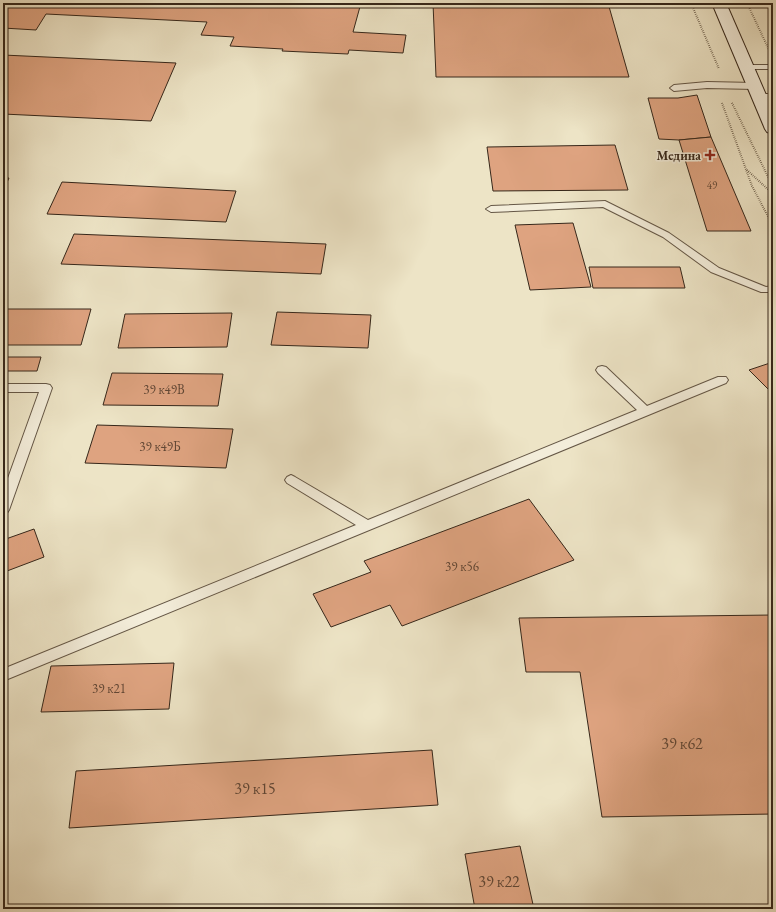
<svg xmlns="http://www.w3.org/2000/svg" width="776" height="912" font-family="'EB Garamond',serif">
<rect width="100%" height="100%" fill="#ede4c6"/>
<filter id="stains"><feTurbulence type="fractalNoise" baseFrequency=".005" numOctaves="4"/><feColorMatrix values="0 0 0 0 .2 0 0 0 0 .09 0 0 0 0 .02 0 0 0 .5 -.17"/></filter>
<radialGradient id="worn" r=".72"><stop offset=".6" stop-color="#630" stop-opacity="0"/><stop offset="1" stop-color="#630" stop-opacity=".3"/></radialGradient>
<!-- building -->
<g fill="#dea380" stroke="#36271a">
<polygon points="3,3 361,3 353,32 406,35 403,53 349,50 348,54 282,51 283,49 230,46 234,37 201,35 207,22 46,14 36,30 3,28"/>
<polygon points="433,3 608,3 629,77 436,77"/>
<polygon points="3,55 176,63 151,121 3,114"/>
<polygon points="697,95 711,137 679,140 659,139 648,98 678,98"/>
<polygon points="711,137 751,231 707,231 679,140"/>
<polygon points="615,145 628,190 493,191 487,147"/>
<polygon points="3,178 9,178 3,191"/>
<polygon points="62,182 236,191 226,222 47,214"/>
<polygon points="573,223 591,287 530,290 515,225"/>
<polygon points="74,234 326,244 321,274 61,264"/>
<polygon points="589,267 680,267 685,288 593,288"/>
<polygon points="3,309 91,309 81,345 3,345"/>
<polygon points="277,312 371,315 368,348 271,345"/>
<polygon points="232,313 227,347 118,348 125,314"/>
<polygon points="3,357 41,357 37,371 3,371"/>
<polygon points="773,362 773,392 771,392 749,370"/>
<polygon points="112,373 223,374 218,406 103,405"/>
<polygon points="97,425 233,429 226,468 85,463"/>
<polygon points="529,499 574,560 402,626 390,605 331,627 313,594 371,572 364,561"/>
<polygon points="34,529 44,557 7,571 3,559 3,540"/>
<polygon points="773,615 773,814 602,817 580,672 526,672 519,618"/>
<polygon points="174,663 169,709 41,712 51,666"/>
<polygon points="432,750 438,805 69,828 76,771"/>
<polygon points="520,846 534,909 475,909 465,854"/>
</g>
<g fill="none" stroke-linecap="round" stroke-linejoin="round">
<!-- service casing -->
<g stroke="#645645" stroke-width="2">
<g id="service">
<rect x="744" y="65" width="29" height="4"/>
<polygon points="707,82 755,83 759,86 755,89 707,88 674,91 670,88 674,85"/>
<polygon points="760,94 773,94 773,100 757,99 756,97"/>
<polygon points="605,201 669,233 719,268 766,287 773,286 773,292 761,292 711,272 663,237 603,207 491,212 486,209 491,206"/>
<polygon points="602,366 606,367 647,406 718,377 726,377 728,380 726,383 3,681 3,669 356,525 287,483 285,480 287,477 291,475 295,477 368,520 637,410 598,373 596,370 598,367"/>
<polygon points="3,384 46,384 50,385 52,388 9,510 7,513 3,515 3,492 39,392 3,392"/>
</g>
</g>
<!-- secondary casing -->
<g stroke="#36271a" stroke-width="2">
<polygon id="secondary" points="712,3 726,3 773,111 773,134 767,132 765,129"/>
</g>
<!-- path -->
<g stroke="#36271a" stroke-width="2" stroke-dasharray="0.5 1.5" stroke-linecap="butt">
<polyline points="691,3 719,69"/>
<polyline points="747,3 770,52"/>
<polyline points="722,103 752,186 773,226"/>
<polyline points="732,103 773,187"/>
<polyline points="747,170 773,194"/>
</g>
<!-- service -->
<use href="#service" fill="#f3edda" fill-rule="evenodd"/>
<!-- secondary -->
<use href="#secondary" fill="#f3edda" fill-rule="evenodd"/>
</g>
<!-- markers -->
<path fill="#8f2418" stroke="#f3edda" stroke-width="1.5" d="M708 149h4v4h4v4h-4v4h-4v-4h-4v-4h4z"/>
<g text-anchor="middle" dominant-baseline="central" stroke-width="3" stroke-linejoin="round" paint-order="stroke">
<!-- far-number labels -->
<g font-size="11" fill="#604634">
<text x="712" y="185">49</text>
</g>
<!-- far-poi labels -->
<g font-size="13" font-weight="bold" fill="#36271a" stroke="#f3edda" text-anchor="end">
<text x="701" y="155">Медина</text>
</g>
<!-- number labels -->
<g font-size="13" fill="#604634">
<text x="164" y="389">39 к49В</text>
<text x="160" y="446">39 к49Б</text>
<text x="462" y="566">39 к56</text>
<text x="109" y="688">39 к21</text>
</g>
<!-- near-number labels -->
<g font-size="16" fill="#604634">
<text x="682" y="743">39 к62</text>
<text x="255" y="788">39 к15</text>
<text x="499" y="881">39 к22</text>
</g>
</g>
<!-- margin -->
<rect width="776" height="912" fill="none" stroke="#ede4c6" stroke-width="16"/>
<rect x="4" y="4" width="768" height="904" fill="none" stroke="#36271a" stroke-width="2"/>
<rect x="8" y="8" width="760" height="896" fill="none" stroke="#36271a"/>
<rect width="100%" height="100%" filter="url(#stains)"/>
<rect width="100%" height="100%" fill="url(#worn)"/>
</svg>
